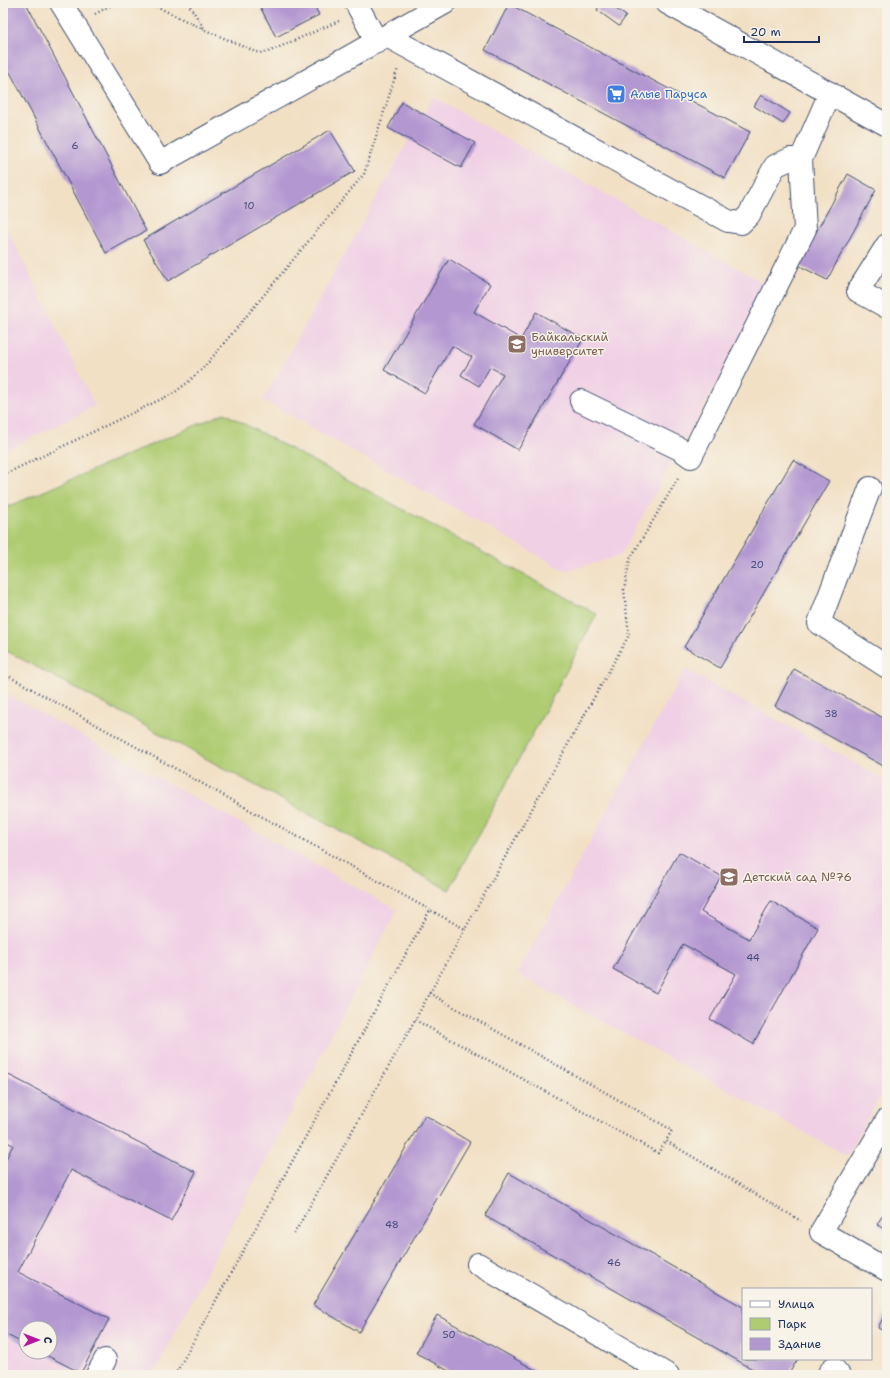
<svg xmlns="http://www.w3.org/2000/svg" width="890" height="1378" font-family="'Shantell Sans',sans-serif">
<rect width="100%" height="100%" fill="#f7f3e8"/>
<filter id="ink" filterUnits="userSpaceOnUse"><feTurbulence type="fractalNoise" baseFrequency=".025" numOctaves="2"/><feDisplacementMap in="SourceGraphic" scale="8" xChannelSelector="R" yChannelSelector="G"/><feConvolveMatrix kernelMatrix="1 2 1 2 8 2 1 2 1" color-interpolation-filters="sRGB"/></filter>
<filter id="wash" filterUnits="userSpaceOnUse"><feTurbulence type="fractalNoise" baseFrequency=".012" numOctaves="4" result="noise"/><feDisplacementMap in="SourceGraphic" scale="16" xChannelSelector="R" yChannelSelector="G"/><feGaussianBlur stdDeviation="0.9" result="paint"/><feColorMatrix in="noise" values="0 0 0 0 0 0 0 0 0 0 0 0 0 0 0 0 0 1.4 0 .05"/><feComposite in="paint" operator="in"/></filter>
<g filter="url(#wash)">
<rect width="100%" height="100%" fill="#f2e0c5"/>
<!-- built -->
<g fill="#f0d0e5" fill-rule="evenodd">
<polygon points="433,97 771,287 620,556 566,571 263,400"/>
<polygon points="3,220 95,406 3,452"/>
<polygon points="685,669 887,781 887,1084 847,1156 517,974"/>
<path d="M3,692L397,910L153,1375H3ZM26,1328H50V1352H26Z"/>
</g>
<!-- green -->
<polygon fill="#afcc72" stroke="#657e68" points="224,413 597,614 449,890 3,649 3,509"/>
<g id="blocks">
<!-- building -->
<g fill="#b397d1">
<polygon points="3,3 26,3 146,231 106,253 3,59"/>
<polygon points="258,3 313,3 319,15 276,37"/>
<polygon points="601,3 608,3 626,16 619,26 597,10"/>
<polygon points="509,4 750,132 725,178 485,50"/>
<polygon points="761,95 790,113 783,124 754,106"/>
<polygon points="402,102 475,143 461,168 388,128"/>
<polygon points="330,130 355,171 168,281 143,240"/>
<polygon points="848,174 876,190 827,280 798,265"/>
<polygon points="449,259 490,284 474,312 521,339 536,312 583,339 518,450 474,424 503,374 490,367 479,386 461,375 472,357 452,346 425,393 384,370"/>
<polygon points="793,460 829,481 720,668 684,647"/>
<polygon points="794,669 887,720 887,768 775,706"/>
<polygon points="679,852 721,876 701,912 749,939 771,901 818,928 753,1044 710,1019 736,974 683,944 656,993 613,969"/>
<polygon points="3,1072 196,1172 171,1221 71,1170 18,1272 109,1319 81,1373 40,1352 50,1352 50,1328 26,1328 26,1345 3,1333 3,1165 13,1145 3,1140"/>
<polygon points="425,1115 470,1142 359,1332 313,1305"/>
<polygon points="509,1173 743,1307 743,1359 798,1359 788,1375 763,1375 485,1216"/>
<polygon points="887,1209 887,1232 877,1224"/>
<polygon points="887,1309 887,1333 878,1328"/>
<polygon points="437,1315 544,1375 456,1375 416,1353"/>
</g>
</g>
</g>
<g filter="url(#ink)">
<use href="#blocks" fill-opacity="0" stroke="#3b4a6d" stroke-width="1"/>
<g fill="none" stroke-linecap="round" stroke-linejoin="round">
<!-- minor casing -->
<g stroke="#3b4a6d" stroke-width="24">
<g id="minor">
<polyline points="61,3 160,163 445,3"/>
<polyline points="356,3 377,42"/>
<polyline points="667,3 887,125"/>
<polyline points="387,36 728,221 741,223 749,215 775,166 790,159 801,159"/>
<polyline points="887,245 858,291 887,307"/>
<polyline points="581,401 680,449 691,457 805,229 801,159 830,93"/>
<polyline points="870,488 819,623 887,667"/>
<polyline points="887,1120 821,1232 887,1270"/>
<polyline points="478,1264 668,1375"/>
<polyline points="97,1375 105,1360"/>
<polyline points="828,1375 833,1368 839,1375"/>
</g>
</g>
<!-- path -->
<g stroke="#3b4a6d" stroke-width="2.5" stroke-dasharray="1 3" stroke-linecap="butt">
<polyline points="149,3 205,30"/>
<polyline points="188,3 205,30 259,53 268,52 339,21"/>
<polyline points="95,14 115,3"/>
<polyline points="3,475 174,393 187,383 206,365 364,174 398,68"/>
<polyline points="3,673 430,910"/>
<polyline points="465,929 415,1020 658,1153 666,1141 801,1221"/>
<polyline points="429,993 672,1130 666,1141"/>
<polyline points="294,1234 415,1020"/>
<polyline points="175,1375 430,910 465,929 629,635 624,590 630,559 679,477"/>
</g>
<!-- minor -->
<use href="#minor" stroke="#fff" stroke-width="22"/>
</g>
</g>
<!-- icons -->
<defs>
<g id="supermarket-square" transform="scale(1)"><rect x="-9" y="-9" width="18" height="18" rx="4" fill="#3f7fe0" stroke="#f7f3e8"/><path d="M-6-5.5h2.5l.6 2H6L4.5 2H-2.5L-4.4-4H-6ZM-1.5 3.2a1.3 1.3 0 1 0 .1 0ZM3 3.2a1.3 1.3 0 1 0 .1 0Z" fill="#fff"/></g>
<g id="university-square" transform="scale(1)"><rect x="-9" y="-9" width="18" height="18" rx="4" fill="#8d6e63" stroke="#f7f3e8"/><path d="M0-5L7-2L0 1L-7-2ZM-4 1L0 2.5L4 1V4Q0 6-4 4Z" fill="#fff"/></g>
<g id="school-square" transform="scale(1)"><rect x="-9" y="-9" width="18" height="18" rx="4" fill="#8d6e63" stroke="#f7f3e8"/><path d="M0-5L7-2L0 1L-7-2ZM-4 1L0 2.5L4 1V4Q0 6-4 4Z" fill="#fff"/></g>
</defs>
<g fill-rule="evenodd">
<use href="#supermarket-square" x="616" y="94"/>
<use href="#university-square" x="517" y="344"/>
<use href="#school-square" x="729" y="877"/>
</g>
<g text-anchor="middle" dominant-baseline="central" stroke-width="3" stroke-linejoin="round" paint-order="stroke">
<!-- number labels -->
<g font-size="10" fill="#41497b">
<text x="75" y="145">6</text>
<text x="249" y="205">10</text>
<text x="757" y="564">20</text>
<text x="831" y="713">38</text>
<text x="753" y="957">44</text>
<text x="392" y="1224">48</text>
<text x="614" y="1262">46</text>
<text x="449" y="1334">50</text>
</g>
<!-- shop labels -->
<g font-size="12" fill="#366cbe" stroke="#f7f3e8" text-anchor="start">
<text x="630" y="94">Алые Паруса</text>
</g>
<!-- education labels -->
<g font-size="12" fill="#785e54" stroke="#f7f3e8" text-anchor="start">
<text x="531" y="337">Байкальский<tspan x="531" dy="14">университет</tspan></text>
<text x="743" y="877">Детский сад №76</text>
</g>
</g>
<!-- margin -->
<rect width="890" height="1378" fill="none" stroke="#f7f3e8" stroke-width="16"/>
<!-- legend -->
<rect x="742" y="1288" width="130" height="72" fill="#f7f3e8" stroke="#9fa5b1"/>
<rect x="750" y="1301" width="20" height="6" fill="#ffffff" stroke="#9fa5b1"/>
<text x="778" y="1308" font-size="12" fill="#1b2f5e">Улица</text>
<rect x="750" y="1318" width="20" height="12" fill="#afcc72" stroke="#9fa5b1"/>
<text x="778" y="1328" font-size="12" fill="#1b2f5e">Парк</text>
<rect x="750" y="1338" width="20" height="12" fill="#b397d1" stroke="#9fa5b1"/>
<text x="778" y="1348" font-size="12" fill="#1b2f5e">Здание</text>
<!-- north arrow -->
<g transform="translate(38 1340) rotate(90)"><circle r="19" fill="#f7f3e8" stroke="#9fa5b1"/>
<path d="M0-3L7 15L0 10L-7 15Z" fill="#b5179e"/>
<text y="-6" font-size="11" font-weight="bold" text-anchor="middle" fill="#1b2f5e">С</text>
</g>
<!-- scale -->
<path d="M744 36v6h75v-6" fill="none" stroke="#1b2f5e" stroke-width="2"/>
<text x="750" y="36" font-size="12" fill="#1b2f5e" stroke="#f7f3e8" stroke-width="3" paint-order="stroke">20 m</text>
</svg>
